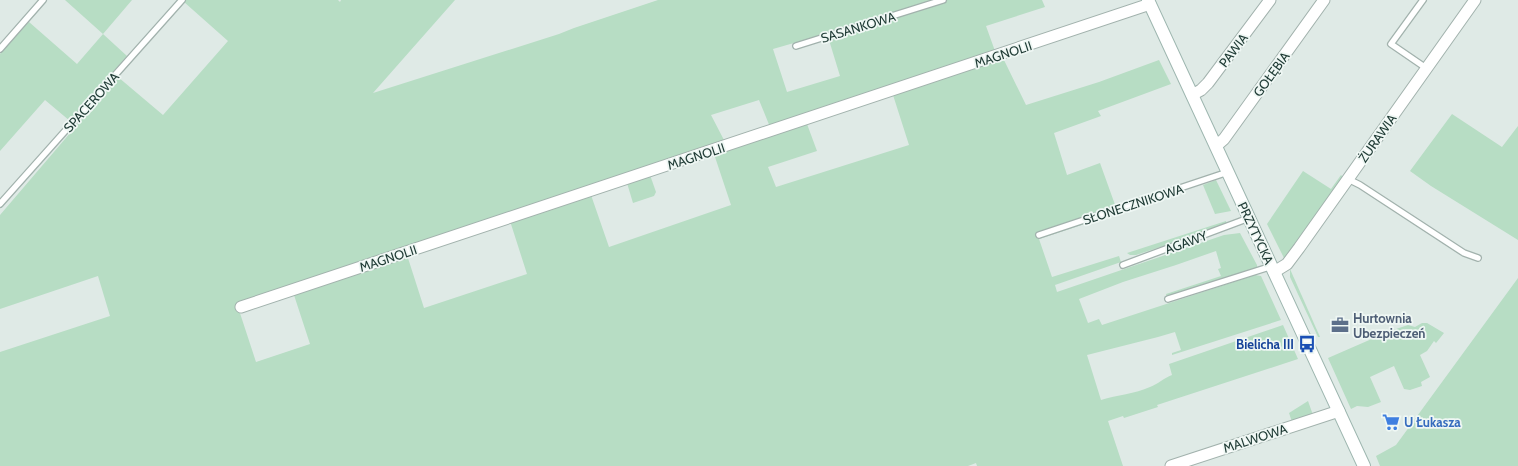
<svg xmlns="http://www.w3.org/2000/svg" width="1518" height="466" font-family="Cabin,sans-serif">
<rect width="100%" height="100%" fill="#dfeae6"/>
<!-- green -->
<g fill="#b7ddc4" fill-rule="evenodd">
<polygon points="65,0 132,0 103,34 127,56 70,121 45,100 0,151 0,54 29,22 77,64 103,34"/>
<path d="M186,0H338L340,2L341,0H455L373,93L559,34L574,28L658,0H1042L1045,7L986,26L995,51L770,127L759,100L711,115L725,142L237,304L256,362L310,344L293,292L407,255L424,308L527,274L510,221L591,195L609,247L731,205L714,154L807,124L817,151L768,167L776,187L909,145L893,95L1003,58L1026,105L1099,82L1159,60L1171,84L1098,111L1101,116L1054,133L1067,175L1100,163L1118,213L1039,239L1052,277L1119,256L1121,262L1055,285L1057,292L1224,235L1240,233L1257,265V269L1167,297L1166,294L1221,276L1218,269L1221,268L1216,251L1176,265L1123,282L1079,299L1088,323L1099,319L1102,325L1255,275L1261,276L1281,320L1172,355V353L1181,350L1175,332L1158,337L1087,355L1101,400C1117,395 1135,394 1150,387C1158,384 1164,378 1172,375L1169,364L1283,325L1298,359L1157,405L1158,407L1124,418L1123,416L1108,421L1123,466H977L976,463L968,466H0V352L110,316L98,276L0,309V215L118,77L163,115L228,41L184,2ZM891,15L893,20L829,40L840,76L787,92L773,49Z"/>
<polygon points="1452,114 1502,147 1518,126 1518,240 1431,186 1410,171"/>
<polygon points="1303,171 1331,189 1341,175 1343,177 1286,258 1284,258 1267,224"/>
<polygon points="650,175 656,192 654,196 633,203 627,183"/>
<polygon points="1216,180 1231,211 1215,214 1203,185"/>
<polygon points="1226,221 1227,224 1224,226 1136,255 1130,255 1127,253"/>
<polygon points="1290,269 1320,337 1318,337 1290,277"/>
<polygon points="1518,278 1518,466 1380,466 1376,456 1396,445"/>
<polygon points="1422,323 1427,323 1444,333 1436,343 1434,341 1427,351 1420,355 1430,377 1421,382 1422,386 1410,390 1404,389 1394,366 1370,377 1381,402 1368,407 1357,406 1351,409 1328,358 1390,331 1408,325 1415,327"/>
<polygon points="1308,401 1313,415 1292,422 1289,413"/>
</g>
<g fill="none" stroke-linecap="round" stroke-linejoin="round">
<!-- service casing -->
<g stroke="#a2b2ad" stroke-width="8">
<g id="service">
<polyline points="1423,0 1391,44 1426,68"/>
<polyline points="796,46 943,0"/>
<polyline points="0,49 43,0"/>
<polyline points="1348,179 1360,185 1464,253 1478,258"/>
<polyline points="0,204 182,0"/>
<polyline points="1039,235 1228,172"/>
<polyline points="1123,265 1249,218"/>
<polyline points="1168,299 1272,266"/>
</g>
</g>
<!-- minor casing -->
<g stroke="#a2b2ad" stroke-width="13">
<g id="minor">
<polyline points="1192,95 1201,90 1208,83 1270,0"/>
<polyline points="1216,146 1224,139 1324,0"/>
<polyline points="1274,272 1287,264 1299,248 1475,0"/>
<polyline points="241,307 1150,4"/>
<polyline points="1171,466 1339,411"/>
</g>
</g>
<!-- secondary casing -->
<g stroke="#9db6af" stroke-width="14">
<polyline id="secondary" points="1148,0 1364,466"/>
</g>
<!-- service -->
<use href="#service" stroke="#fff" stroke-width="5.5"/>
<!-- minor -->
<use href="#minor" stroke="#fff" stroke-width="11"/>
<!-- secondary -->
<use href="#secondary" stroke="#fff" stroke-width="12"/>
</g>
<!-- icons -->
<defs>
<g id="office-bare" transform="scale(1.38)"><path d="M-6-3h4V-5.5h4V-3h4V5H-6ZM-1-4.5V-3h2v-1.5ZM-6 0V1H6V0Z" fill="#5c6f8a" stroke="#eff7f4" stroke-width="2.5" paint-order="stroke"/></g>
<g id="bus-bare" transform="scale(1.38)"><path d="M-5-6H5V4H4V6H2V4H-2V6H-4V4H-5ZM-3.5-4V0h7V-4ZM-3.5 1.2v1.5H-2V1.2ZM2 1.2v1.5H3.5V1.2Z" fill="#1a4fb4" stroke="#eff7f4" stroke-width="2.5" paint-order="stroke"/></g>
<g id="supermarket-bare" transform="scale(1.38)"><path d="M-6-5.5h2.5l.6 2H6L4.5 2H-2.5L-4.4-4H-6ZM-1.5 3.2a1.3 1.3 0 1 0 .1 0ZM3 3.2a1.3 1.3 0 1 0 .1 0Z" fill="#3f7fe0" stroke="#eff7f4" stroke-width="2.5" paint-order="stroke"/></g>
</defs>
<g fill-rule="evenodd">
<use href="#office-bare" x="1340" y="325"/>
<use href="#bus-bare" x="1307" y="344"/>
<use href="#supermarket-bare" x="1391" y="422"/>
</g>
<g text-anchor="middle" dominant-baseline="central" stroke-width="3.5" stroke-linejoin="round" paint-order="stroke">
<!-- street labels -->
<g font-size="13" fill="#1f3b35" stroke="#eff7f4">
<text transform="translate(858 27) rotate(-17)">SASANKOWA</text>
<text transform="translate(1233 50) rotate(-53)">PAWIA</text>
<text transform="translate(1003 54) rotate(-18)">MAGNOLII</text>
<text transform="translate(1271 74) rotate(-54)">GOŁĘBIA</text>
<text transform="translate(91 102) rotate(-48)">SPACEROWA</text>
<text transform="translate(1377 138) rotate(-55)">ŻURAWIA</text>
<text transform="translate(696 156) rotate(-18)">MAGNOLII</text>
<text transform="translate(1133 204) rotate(-18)">SŁONECZNIKOWA</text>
<text transform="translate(1256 233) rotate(65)">PRZYTYCKA</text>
<text transform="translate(1186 242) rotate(-20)">AGAWY</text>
<text transform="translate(388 258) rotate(-18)">MAGNOLII</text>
<text transform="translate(1255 438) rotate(-18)">MALWOWA</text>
</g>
<!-- service labels -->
<g font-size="13" font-weight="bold" fill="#4e5e75" stroke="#eff7f4" text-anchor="start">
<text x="1353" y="318">Hurtownia<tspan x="1353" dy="15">Ubezpieczeń</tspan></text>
</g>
<!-- transit labels -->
<g font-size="13" font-weight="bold" fill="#164399" stroke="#eff7f4" text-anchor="end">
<text x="1294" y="344">Bielicha III</text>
</g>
<!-- shop labels -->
<g font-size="13" font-weight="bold" fill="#366cbe" stroke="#eff7f4" text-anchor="start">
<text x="1404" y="422">U Łukasza</text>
</g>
</g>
</svg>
